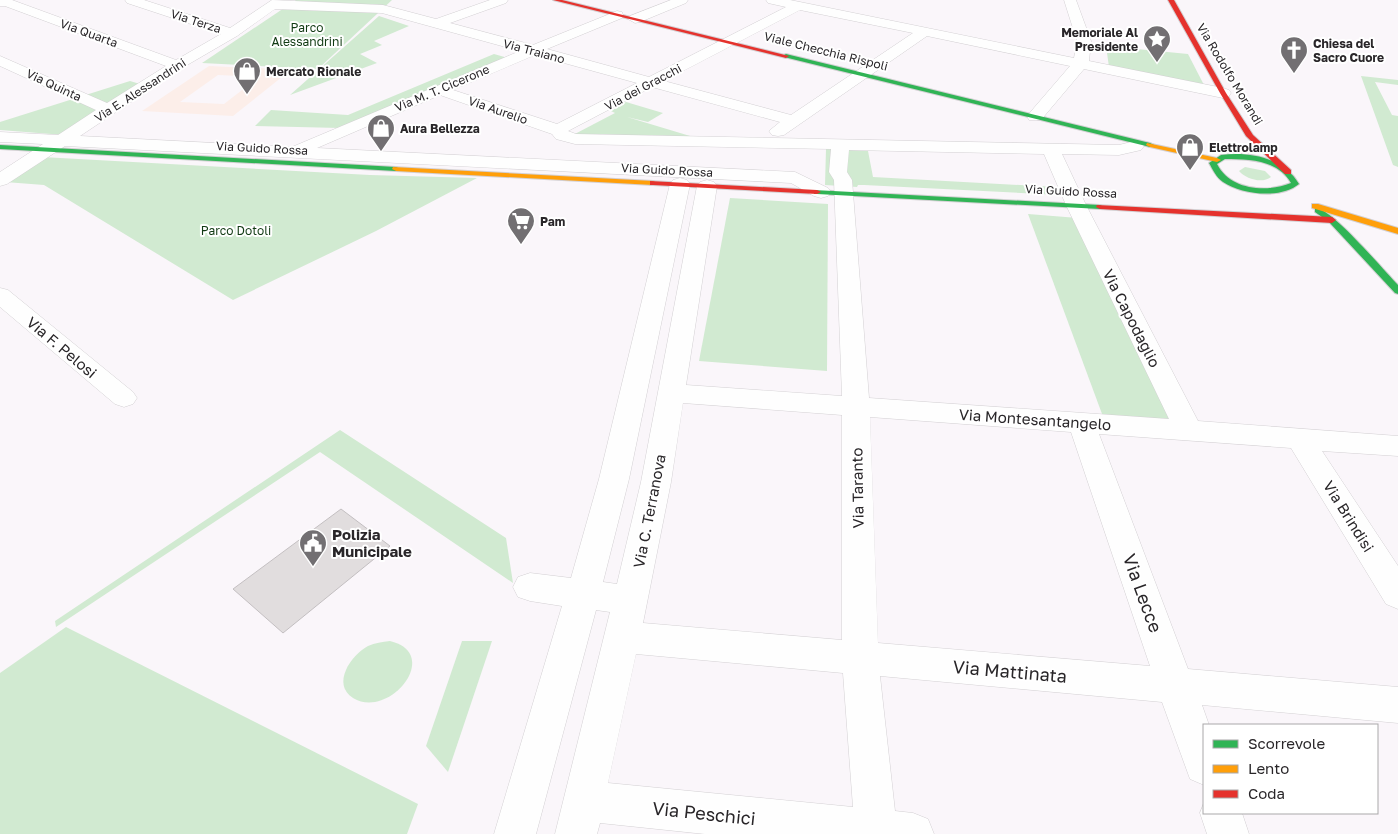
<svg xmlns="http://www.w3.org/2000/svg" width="1398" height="834" font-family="'Golos Text',sans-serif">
<rect width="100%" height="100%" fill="#faf6fa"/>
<!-- commercial -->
<path fill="#fceee9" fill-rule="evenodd" d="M209,66L251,68L292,69L233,116L142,111ZM218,75L259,77L224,104L180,102Z"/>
<!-- green -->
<g fill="#d1ead1">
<polygon points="296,0 392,0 318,69 202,63"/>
<polygon points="379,16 409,26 374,41 382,45 360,54 377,63 290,95"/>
<polygon points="1106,46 1188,54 1205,87 1109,67"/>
<polygon points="494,54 508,58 340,128 255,126 271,110 348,115"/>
<polygon points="1361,76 1398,80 1398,85 1375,82 1392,115 1398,116 1398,167 1393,165"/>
<polygon points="130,81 140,84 64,135 0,130 0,122"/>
<polygon points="626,102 663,113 648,122 627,117 700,139 571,136 615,113 611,111"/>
<polygon points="826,149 868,151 873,177 1056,187 1060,195 864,185 858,185 857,187 825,185"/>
<polygon points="42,157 370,175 477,178 376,231 233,300 44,185 5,182"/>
<path d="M1245,167L1265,171L1271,177C1262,184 1246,179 1239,171Z"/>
<polygon points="730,198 828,204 827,371 699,361"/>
<polygon points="1028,214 1078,218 1176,427 1105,422"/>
<polygon points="340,430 506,538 513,583 320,452 56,627 55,621"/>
<polygon points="66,627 418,804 407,834 0,834 0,673"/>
<path d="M390,641C443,654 389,720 353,698C331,684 351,655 368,646C375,643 382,642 390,641Z"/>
<polygon points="462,641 492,641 448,772 426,746"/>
</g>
<!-- building -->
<polygon fill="#e1ddde" stroke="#c3bfc1" points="341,509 390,546 283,633 233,589"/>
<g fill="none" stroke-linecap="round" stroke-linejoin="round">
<!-- street casing -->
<g stroke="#d3d0d3" stroke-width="1">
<g id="street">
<path d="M0,0H12L176,60L221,34L127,3L125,0H144L230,28L272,0L383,5L436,19L490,0H508L506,3L450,23L533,45L617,11L622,12L623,15L622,18L547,49L649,77L786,7L768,3L766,0H790L1074,58L1077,41L1064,0H1076L1091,41L1089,61L1223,88L1229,90L1231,93L1229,96L1223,98L1084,69L1041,120H1029L1027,116L1070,66L927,36L784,135L778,136L772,135L769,131L780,122L652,87L568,131L576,134L1119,145L1135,141L1141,142L1144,146L1141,150L1119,155L1062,154L1086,205L1198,421L1398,436V456L1322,451L1398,566V609L1386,604L1291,448L1099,434L1188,669L1398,687V723L1202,705L1209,725H1204V785L1190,779L1162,702L880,676L895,811L913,813L928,819L934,834H705L600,823L597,834H555L610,612L596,610L536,834H494L562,606L530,601L518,597L513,587L518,577L530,573L571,578L599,479L670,184L673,180L680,178L687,180L690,184L629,479L603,582L617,584L641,482L697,186L700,182L707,180L714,182L717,186L686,385L842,396L834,180L829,172L831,149L575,144L556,139L552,134L440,95L317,148L795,172L828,188L831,192L828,196L821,198L814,196L791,183L65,146L7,184L0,186V172L43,144L0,142V132L58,135L96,110L0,66V56L107,103L166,66L5,6H0ZM275,9L382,13L520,51L292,147L80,136L182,68L237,36ZM800,10L913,33L791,115L664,81ZM535,55L637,83L557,124L453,90ZM849,150L1044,154L1066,205L1169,419L869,398L852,180L847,172ZM683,403L842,415V640L643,623L671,482ZM870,417L1071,432L1150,666L878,643ZM636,654L843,673L853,807L608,783Z"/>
<polygon points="671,0 688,0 686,3 640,22 635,23 628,19 630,16"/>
<polygon points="0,288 8,290 133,392 137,398 133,404 124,407 115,404 0,307"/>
<polygon points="1204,803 1204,813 1242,813 1249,834 1207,834 1200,813"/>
</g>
</g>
<!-- fast casing -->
<g stroke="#d3d0d3" stroke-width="2">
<g id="fast">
<polygon points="786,54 1150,143 1154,145 1150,147 784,57 784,55"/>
<polygon points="0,145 396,167 400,169 396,171 0,149"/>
<path d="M1221,155C1250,151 1284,158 1299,184C1281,199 1242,195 1223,182C1216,177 1213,170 1209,163ZM1225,159C1249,159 1278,160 1291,183C1266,193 1230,190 1217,164Z"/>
<polygon points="814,190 1100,205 1104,207 1100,209 817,194 814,194"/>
<path d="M1315,208C1330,206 1385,272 1398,285V294L1395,293L1329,222L1315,212Z"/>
</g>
</g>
<!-- slow casing -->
<g stroke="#d3d0d3" stroke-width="2">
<g id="slow">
<polygon points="1147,143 1217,158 1221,160 1217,162 1150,147 1146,145"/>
<polygon points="393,167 653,181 657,183 653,185 396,171 392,169"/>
<polygon points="1312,204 1318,204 1398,228 1398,234 1312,208"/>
</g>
</g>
<!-- jam casing -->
<g stroke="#d3d0d3" stroke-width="2">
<g id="jam">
<polygon points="553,0 562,0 789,56 786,58"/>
<polygon points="1168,0 1174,0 1226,93 1253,135 1291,170 1291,174 1285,174 1246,136 1220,93"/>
<polygon points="650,181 817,190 821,192 817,194 653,185 650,185"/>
<polygon points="1097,205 1332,217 1336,220 1332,223 1100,209 1096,207"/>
</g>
</g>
<!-- street -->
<use href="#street" fill="#fefefe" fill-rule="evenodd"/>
<!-- fast -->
<use href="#fast" fill="#30b455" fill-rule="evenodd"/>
<!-- slow -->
<use href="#slow" fill="#ff9f0a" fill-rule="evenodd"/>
<!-- jam -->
<use href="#jam" fill="#e5322d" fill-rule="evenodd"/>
</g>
<!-- icons -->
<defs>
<g id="sight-pin" transform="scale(1.4375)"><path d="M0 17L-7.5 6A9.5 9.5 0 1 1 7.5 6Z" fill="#726f72" stroke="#fff"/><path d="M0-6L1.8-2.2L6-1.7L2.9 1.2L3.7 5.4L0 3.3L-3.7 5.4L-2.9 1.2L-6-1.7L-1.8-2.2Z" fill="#fff"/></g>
<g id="church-pin" transform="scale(1.4375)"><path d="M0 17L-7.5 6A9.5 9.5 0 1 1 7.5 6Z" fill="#726f72" stroke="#fff"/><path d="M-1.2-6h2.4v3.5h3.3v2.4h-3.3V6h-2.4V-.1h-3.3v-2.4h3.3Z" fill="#fff"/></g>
<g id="shop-pin" transform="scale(1.4375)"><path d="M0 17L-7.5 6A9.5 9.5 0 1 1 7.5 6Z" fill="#726f72" stroke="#fff"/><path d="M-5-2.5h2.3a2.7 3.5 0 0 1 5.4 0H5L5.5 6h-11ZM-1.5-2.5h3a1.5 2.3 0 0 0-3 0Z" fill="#fff"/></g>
<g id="supermarket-pin" transform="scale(1.4375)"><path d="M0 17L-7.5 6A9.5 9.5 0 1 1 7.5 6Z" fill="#726f72" stroke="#fff"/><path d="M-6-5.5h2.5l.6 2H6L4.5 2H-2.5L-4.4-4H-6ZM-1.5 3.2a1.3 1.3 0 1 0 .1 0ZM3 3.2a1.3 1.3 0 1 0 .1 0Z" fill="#fff"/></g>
<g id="civic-pin" transform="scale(1.4375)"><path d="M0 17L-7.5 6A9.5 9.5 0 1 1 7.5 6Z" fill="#726f72" stroke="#fff"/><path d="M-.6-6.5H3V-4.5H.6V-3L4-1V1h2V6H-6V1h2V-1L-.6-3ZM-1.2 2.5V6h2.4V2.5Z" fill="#fff"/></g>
</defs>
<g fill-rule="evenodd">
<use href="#sight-pin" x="1157" y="39"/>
<use href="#church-pin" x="1294" y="50"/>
<use href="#shop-pin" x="247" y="71"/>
<use href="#shop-pin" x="381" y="128"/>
<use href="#shop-pin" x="1190" y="147"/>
<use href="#supermarket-pin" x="521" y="221"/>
<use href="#civic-pin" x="313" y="543"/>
</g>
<g text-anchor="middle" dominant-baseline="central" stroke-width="4" stroke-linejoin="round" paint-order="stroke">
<!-- far-street labels -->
<g font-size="12" fill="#292629" stroke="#fff">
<text transform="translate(196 21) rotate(18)">Via Terza</text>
<text transform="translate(89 33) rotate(20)">Via Quarta</text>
<text transform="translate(534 51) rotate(15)">Via Traiano</text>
<text transform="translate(826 51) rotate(14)">Viale Checchia Rispoli</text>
<text transform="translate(1230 74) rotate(59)">Via Rodolfo Morandi</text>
<text transform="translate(54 85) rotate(25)">Via Quinta</text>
<text transform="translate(643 87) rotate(-28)">Via dei Gracchi</text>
<text transform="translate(442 88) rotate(-23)">Via M. T. Cicerone</text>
<text transform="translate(140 90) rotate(-33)">Via E. Alessandrini</text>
<text transform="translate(498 110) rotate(19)">Via Aurelio</text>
<text transform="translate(262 148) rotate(3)">Via Guido Rossa</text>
<text transform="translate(667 170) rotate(3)">Via Guido Rossa</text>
<text transform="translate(1071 191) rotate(3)">Via Guido Rossa</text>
</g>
<!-- far-park labels -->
<g font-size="12" fill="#113a13" stroke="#fff">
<text x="307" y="27">Parco<tspan x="307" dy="14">Alessandrini</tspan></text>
<text x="236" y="230">Parco Dotoli</text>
</g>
<!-- far-poi labels -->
<g font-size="12" font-weight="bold" fill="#292629" stroke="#fff" text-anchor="start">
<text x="1138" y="32" text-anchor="end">Memoriale Al<tspan x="1138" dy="14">Presidente</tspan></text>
<text x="1313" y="43">Chiesa del<tspan x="1313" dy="14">Sacro Cuore</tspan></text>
<text x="266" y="71">Mercato Rionale</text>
<text x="400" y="128">Aura Bellezza</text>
<text x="1209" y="147">Elettrolamp</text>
<text x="540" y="221">Pam</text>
</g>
<!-- street labels -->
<g font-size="15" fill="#292629" stroke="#fff">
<text transform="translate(1132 318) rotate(63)">Via Capodaglio</text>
<text transform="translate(62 347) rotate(40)">Via F. Pelosi</text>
<text transform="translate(1035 419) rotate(4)">Via Montesantangelo</text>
<text transform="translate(857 488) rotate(-91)">Via Taranto</text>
<text transform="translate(649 511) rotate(-79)">Via C. Terranova</text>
<text transform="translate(1349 516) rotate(58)">Via Brindisi</text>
</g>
<!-- poi labels -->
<g font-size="15" font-weight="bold" fill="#292629" stroke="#fff" text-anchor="start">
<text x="332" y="534">Polizia<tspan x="332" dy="17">Municipale</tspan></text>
</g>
<!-- near-street labels -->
<g font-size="18" fill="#292629" stroke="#fff">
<text transform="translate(1143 593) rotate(70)">Via Lecce</text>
<text transform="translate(1010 671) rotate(5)">Via Mattinata</text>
<text transform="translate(704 813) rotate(6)">Via Peschici</text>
</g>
</g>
<!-- legend -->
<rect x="1203" y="724" width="175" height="90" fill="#ffffff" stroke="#a9a8a9"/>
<rect x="1213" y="740" width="25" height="8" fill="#30b455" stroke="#a9a8a9"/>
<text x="1248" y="749" font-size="15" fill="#292629">Scorrevole</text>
<rect x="1213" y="765" width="25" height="8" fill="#ff9f0a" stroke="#a9a8a9"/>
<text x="1248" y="774" font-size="15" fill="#292629">Lento</text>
<rect x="1213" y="790" width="25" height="8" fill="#e5322d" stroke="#a9a8a9"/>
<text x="1248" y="799" font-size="15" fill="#292629">Coda</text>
</svg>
